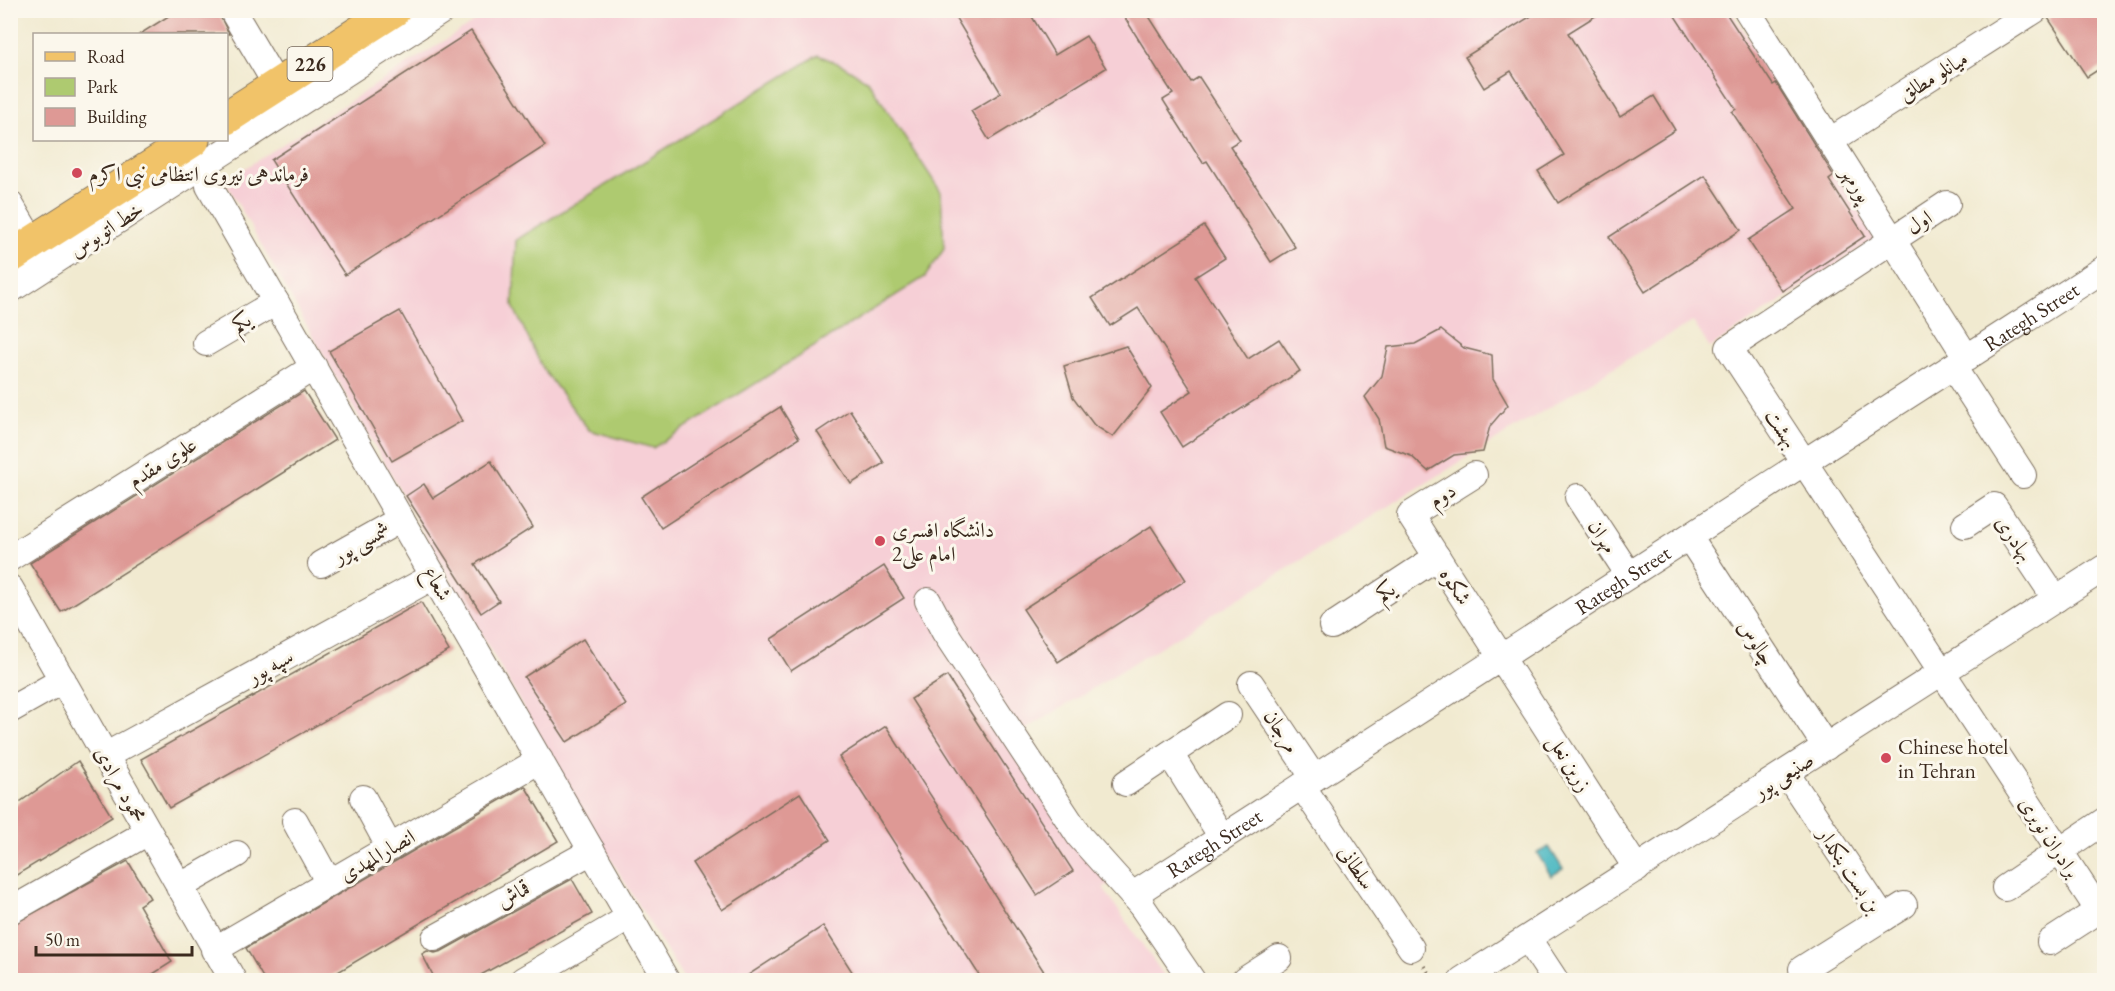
<svg xmlns="http://www.w3.org/2000/svg" width="2115" height="991" font-family="'EB Garamond',Amiri,serif">
<rect width="100%" height="100%" fill="#fbf7ec"/>
<filter id="ink" filterUnits="userSpaceOnUse"><feTurbulence type="fractalNoise" baseFrequency=".0167" numOctaves="2"/><feDisplacementMap in="SourceGraphic" scale="12" xChannelSelector="R" yChannelSelector="G"/><feConvolveMatrix kernelMatrix="1 2 1 2 8 2 1 2 1" color-interpolation-filters="sRGB"/></filter>
<filter id="wash" filterUnits="userSpaceOnUse"><feTurbulence type="fractalNoise" baseFrequency=".008" numOctaves="4" result="noise"/><feDisplacementMap in="SourceGraphic" scale="24" xChannelSelector="R" yChannelSelector="G"/><feGaussianBlur stdDeviation="1.35" result="paint"/><feColorMatrix in="noise" values="0 0 0 0 0 0 0 0 0 0 0 0 0 0 0 0 0 1.4 0 .05"/><feComposite in="paint" operator="in"/></filter>
<g filter="url(#wash)">
<rect width="100%" height="100%" fill="#f1ead0"/>
<!-- built -->
<polygon fill="#f6cfd6" points="1730,10 1876,238 1710,348 1693,322 1639,352 1025,730 1118,878 1103,888 1167,980 684,980 581,810 225,181 491,11"/>
<!-- green -->
<polygon fill="#aeca70" stroke="#747a47" stroke-width="1.5" points="818,55 842,65 868,81 941,192 944,249 925,277 653,448 589,430 543,369 513,306 516,240"/>
<!-- water -->
<polygon fill="#48b7c1" stroke="#427070" stroke-width="1.5" points="1549,847 1563,869 1551,876 1537,853"/>
<g id="blocks">
<!-- building -->
<g fill="#de9995">
<polygon points="178,10 217,10 229,34 140,34"/>
<polygon points="951,10 1028,10 1055,55 1086,36 1106,68 989,140 971,111 1001,93"/>
<polygon points="1120,10 1145,10 1191,82 1199,77 1240,140 1230,146 1295,247 1271,262 1207,161 1203,163 1163,100 1173,94"/>
<polygon points="1541,10 1605,10 1568,33 1620,117 1654,96 1675,130 1558,203 1538,171 1564,155 1511,71 1484,88 1465,57"/>
<polygon points="1671,10 1724,10 1773,85 1776,83 1834,176 1829,180 1865,236 1782,291 1748,240 1796,209 1732,112 1736,109"/>
<polygon points="2060,10 2104,10 2104,66 2087,77 2048,18"/>
<polygon points="471,31 545,146 345,275 271,160"/>
<polygon points="1705,175 1741,230 1645,292 1609,237"/>
<polygon points="1204,226 1225,258 1195,277 1248,359 1279,339 1300,371 1182,447 1160,412 1192,391 1138,308 1110,326 1092,298"/>
<polygon points="400,311 462,421 392,461 329,351"/>
<polygon points="1441,330 1464,348 1492,355 1493,379 1508,405 1490,426 1483,452 1454,455 1428,471 1411,456 1384,446 1379,419 1365,397 1382,376 1388,347 1415,344"/>
<polygon points="1126,346 1152,388 1113,437 1094,425 1073,397 1064,366"/>
<polygon points="304,391 335,440 61,612 30,563"/>
<polygon points="780,407 799,438 661,528 641,497"/>
<polygon points="850,410 884,463 851,484 817,432"/>
<polygon points="491,461 533,527 475,564 499,601 481,613 406,496 424,484 433,498"/>
<polygon points="1151,526 1186,580 1058,662 1023,609"/>
<polygon points="884,566 904,598 791,671 771,639"/>
<polygon points="421,602 449,651 169,808 141,759"/>
<polygon points="583,639 626,705 567,742 524,677"/>
<polygon points="947,676 1073,871 1037,895 911,699"/>
<polygon points="886,726 1050,981 983,981 839,757"/>
<polygon points="78,761 112,817 10,879 10,809"/>
<polygon points="525,786 558,841 323,981 265,981 246,948"/>
<polygon points="800,793 830,840 722,910 692,863"/>
<polygon points="128,861 150,898 139,905 172,962 142,981 10,981 10,926"/>
<polygon points="572,879 592,914 470,981 436,981 422,954 427,951 435,953 442,951"/>
<polygon points="823,926 858,981 739,981"/>
</g>
</g>
</g>
<g filter="url(#ink)">
<use href="#blocks" fill-opacity="0" stroke="#7b6d5c" stroke-width="1.5"/>
<g fill="none" stroke-linecap="round" stroke-linejoin="round">
<!-- minor casing -->
<g stroke="#7b6d5c" stroke-width="28">
<g id="minor">
<polyline points="232,10 277,86"/>
<polyline points="1747,10 1967,358"/>
<polyline points="1830,141 2035,10"/>
<polyline points="209,186 666,980"/>
<polyline points="10,204 33,243"/>
<polyline points="1947,204 1729,348 2099,911"/>
<polyline points="10,290 443,10"/>
<polyline points="206,343 276,302"/>
<polyline points="1953,367 2023,475"/>
<polyline points="1474,475 1410,515 1637,869"/>
<polyline points="1578,497 1629,575"/>
<polyline points="1965,525 1994,506 2056,599"/>
<polyline points="1689,537 1826,747"/>
<polyline points="10,558 314,367"/>
<polyline points="321,564 401,519"/>
<polyline points="10,588 233,980"/>
<polyline points="928,601 944,631 1080,837 1141,905"/>
<polyline points="1332,626 1437,557"/>
<polyline points="1251,684 1314,778"/>
<polyline points="10,710 63,680"/>
<polyline points="1170,754 1222,837"/>
<polyline points="105,756 434,576"/>
<polyline points="1786,773 1883,918 1802,969"/>
<polyline points="1126,783 1228,715"/>
<polyline points="1302,786 1411,948"/>
<polyline points="363,798 390,848"/>
<polyline points="295,821 329,883"/>
<polyline points="179,887 237,854"/>
<polyline points="2005,888 2104,821"/>
<polyline points="10,911 148,832"/>
<polyline points="1883,918 1904,905"/>
<polyline points="435,938 592,851"/>
<polyline points="1528,939 1555,980"/>
<polyline points="2050,942 2104,907"/>
<polyline points="214,950 540,760"/>
<polyline points="523,980 630,917"/>
<path id="s1" d="M1192,980L1141,905L1139,891L2104,269"/>
<polyline points="1245,980 1279,958"/>
<polyline points="1462,980 2104,568"/>
</g>
</g>
<!-- major casing -->
<g stroke="#7b6d5c" stroke-width="35">
<g id="major">
<polyline points="226,118 394,10"/>
<polyline points="10,257 193,140"/>
</g>
</g>
<!-- path -->
<polyline stroke="#7b6d5c" stroke-width="4" stroke-dasharray="1.5 4.5" stroke-linecap="butt" points="1424,966 1433,980"/>
<!-- minor -->
<use href="#minor" stroke="#fff" stroke-width="26"/>
<!-- major -->
<use href="#major" stroke="#f1c369" stroke-width="33"/>
</g>
</g>
<!-- markers -->
<g fill="#d1495b" stroke="#fbf7ec" stroke-width="2">
<circle cx="77" cy="173" r="6"/>
<circle cx="880" cy="541" r="6"/>
<circle cx="1886" cy="758" r="6"/>
</g>
<g text-anchor="middle" dominant-baseline="central" stroke-width="6" stroke-linejoin="round" paint-order="stroke">
<!-- shield labels -->
<rect fill="#fbf7ec" stroke="#75685c" stroke-width="1.5" x="287.5" y="47" width="45" height="34" rx="4.5"/>
<g font-size="20" font-weight="bold" fill="#3b2a1e">
<text x="310" y="64">226</text>
</g>
<!-- street labels -->
<g font-size="21" fill="#3b2a1e" stroke="#fbf7ec">
<text transform="translate(1933 76) rotate(-32)">میانلو مطلق</text>
<text transform="translate(1857 184) rotate(58)">پورمهر</text>
<text transform="translate(1919 222) rotate(-33)">اول</text>
<text transform="translate(106 229) rotate(-33)">خط اتوبوس</text>
<text stroke="none"><textPath href="#s1" startOffset="1166">Rategh Street</textPath></text>
<text transform="translate(241 322) rotate(-30)">یکم</text>
<text transform="translate(1782 428) rotate(57)">بهشت</text>
<text transform="translate(162 462) rotate(-32)">علوی مقدم</text>
<text transform="translate(1442 495) rotate(-32)">دوم</text>
<text transform="translate(1603 536) rotate(57)">مهران</text>
<text transform="translate(2015 538) rotate(56)">بهادری</text>
<text transform="translate(361 542) rotate(-30)">شمسی پور</text>
<text stroke="none"><textPath href="#s1" startOffset="680">Rategh Street</textPath></text>
<text transform="translate(438 583) rotate(60)">شعاع</text>
<text transform="translate(1456 586) rotate(57)">شکوه</text>
<text transform="translate(1385 591) rotate(-33)">یکم</text>
<text transform="translate(1757 642) rotate(57)">چالوس</text>
<text transform="translate(270 666) rotate(-29)">سپه پور</text>
<text transform="translate(1282 731) rotate(57)">مرجان</text>
<text transform="translate(1570 763) rotate(58)">زرین نعل</text>
<text transform="translate(1783 775) rotate(-33)">صنیعی پور</text>
<text transform="translate(121 784) rotate(61)">محمود مرادی</text>
<text transform="translate(2050 837) rotate(57)">برادران نوبری</text>
<text stroke="none"><textPath href="#s1" startOffset="194">Rategh Street</textPath></text>
<text transform="translate(377 855) rotate(-30)">انصارالمهدی</text>
<text transform="translate(1357 867) rotate(56)">سلطانی</text>
<text transform="translate(1850 870) rotate(57)">بن بست بنکدار</text>
<text transform="translate(513 894) rotate(-29)">قماش</text>
</g>
<!-- poi labels -->
<g font-size="21" fill="#3b2a1e" stroke="#fbf7ec" text-anchor="start">
<text x="89" y="173">فرماندهی نیروی انتظامی نبی اکرم</text>
<text x="892" y="529">دانشگاه افسری<tspan x="892" dy="24">امام علی2</tspan></text>
<text x="1898" y="746">Chinese hotel<tspan x="1898" dy="24">in Tehran</tspan></text>
</g>
</g>
<!-- margin -->
<rect width="2115" height="991" fill="none" stroke="#fbf7ec" stroke-width="36"/>
<!-- legend -->
<rect x="33" y="33" width="195" height="108" fill="#fbf7ec" stroke="#aea59a" stroke-width="1.5"/>
<rect x="45" y="52" width="30" height="9" fill="#f1c369" stroke="#aea59a" stroke-width="1.5"/>
<text x="87" y="63" font-size="18" fill="#3b2a1e">Road</text>
<rect x="45" y="78" width="30" height="18" fill="#aeca70" stroke="#aea59a" stroke-width="1.5"/>
<text x="87" y="93" font-size="18" fill="#3b2a1e">Park</text>
<rect x="45" y="108" width="30" height="18" fill="#de9995" stroke="#aea59a" stroke-width="1.5"/>
<text x="87" y="123" font-size="18" fill="#3b2a1e">Building</text>
<!-- scale -->
<path d="M36 946v9h156v-9" fill="none" stroke="#3b2a1e" stroke-width="3"/>
<text x="45" y="946" font-size="18" fill="#3b2a1e" stroke="#fbf7ec" stroke-width="4.5" paint-order="stroke">50 m</text>
</svg>
